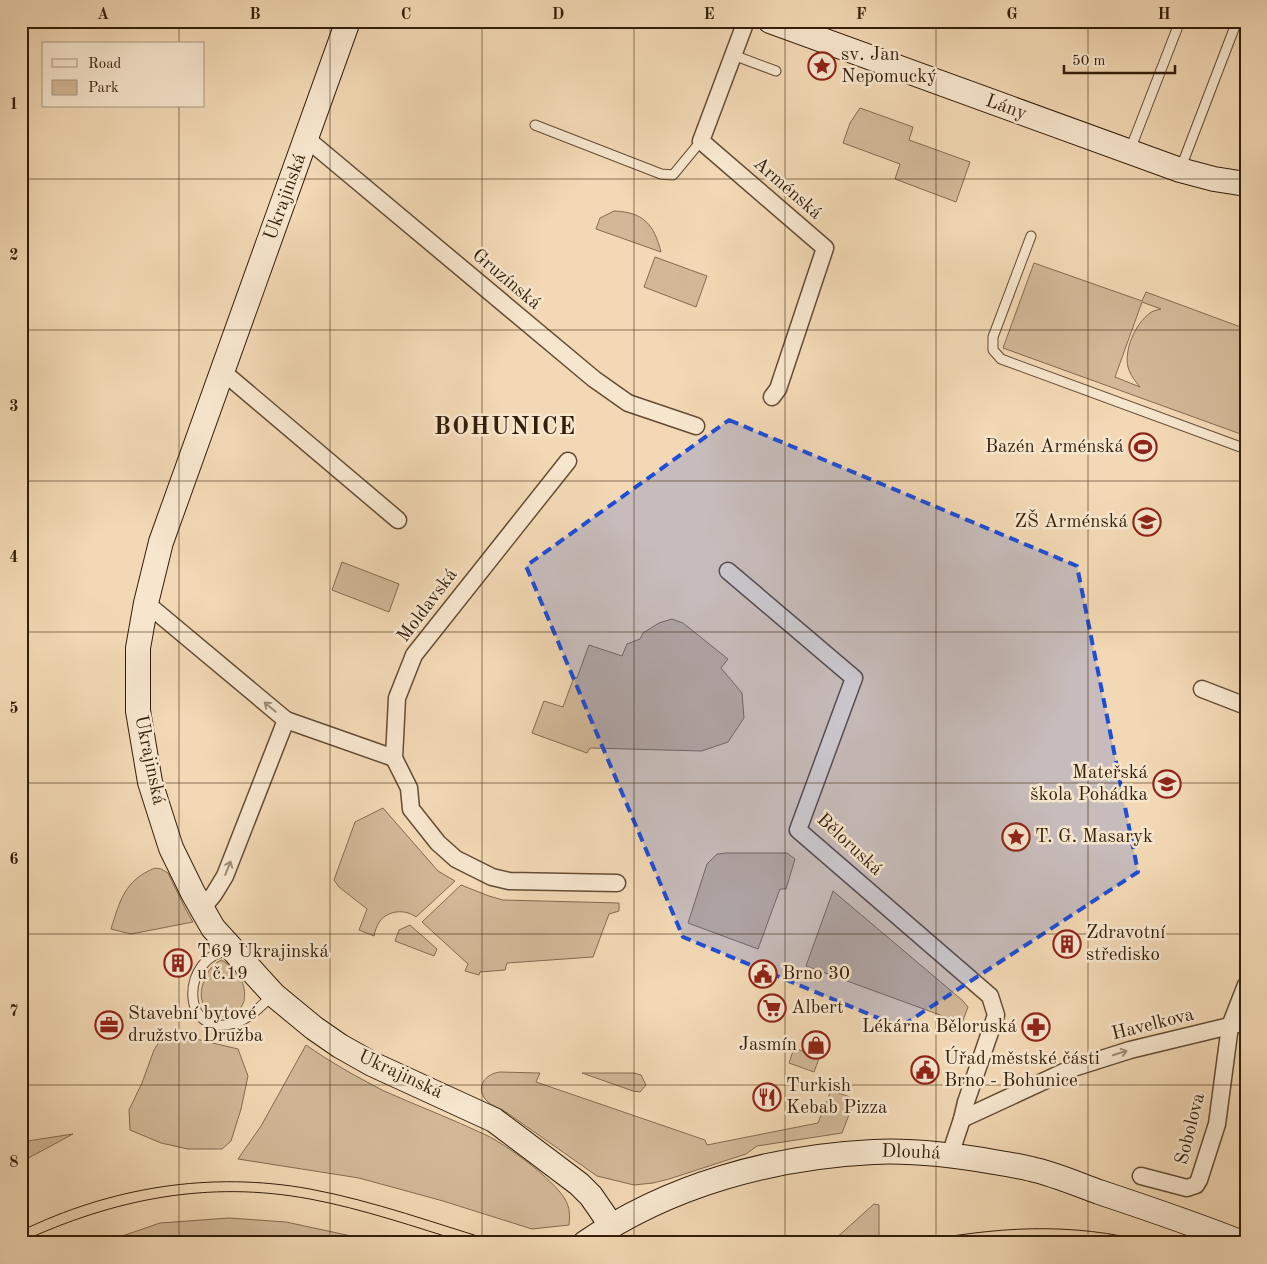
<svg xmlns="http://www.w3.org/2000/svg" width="1267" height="1264" font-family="'Old Standard TT',serif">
<rect width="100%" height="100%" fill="#f2d8b4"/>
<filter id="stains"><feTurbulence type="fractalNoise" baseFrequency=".004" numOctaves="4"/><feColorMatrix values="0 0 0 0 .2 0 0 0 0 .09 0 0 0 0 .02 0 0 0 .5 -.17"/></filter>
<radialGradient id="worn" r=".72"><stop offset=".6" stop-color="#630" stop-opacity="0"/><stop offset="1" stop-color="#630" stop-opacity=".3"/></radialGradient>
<!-- green -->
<g fill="#d2b897" stroke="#836b50" fill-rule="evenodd">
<polygon points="860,108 913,127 909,140 970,162 956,202 895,179 900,164 843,143 850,123"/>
<path d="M614,211C644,212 654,225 661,252L596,229L600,218Z"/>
<polygon points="655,257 707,276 696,307 644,287"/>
<path d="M1034,263L1142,301L1146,292L1246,329V436L1003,348ZM1142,302L1161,309C1157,310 1152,311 1150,313C1135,324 1124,350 1128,367C1130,375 1136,382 1140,387L1115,377Z"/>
<polygon points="342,562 399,584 389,612 332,590"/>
<polygon points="672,619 683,623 728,659 721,668 742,693 744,718 728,742 702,751 590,748 587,753 532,733 544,701 563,707 574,677 577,678 589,645 622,656 627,644 640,639 643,633 659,623"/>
<path d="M383,808L438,871L455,881L416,917C405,909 389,910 380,921C377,925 375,931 374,936L359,930L367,909L339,887L334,880L355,822Z"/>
<polygon points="726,853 787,853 795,859 786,889 780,889 758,949 688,923 707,864 717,854"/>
<path d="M155,868L161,869L168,873L186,910L193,922L131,934L111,929C120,900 125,880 155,868Z"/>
<polygon points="461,885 489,896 503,900 619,903 619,911 609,914 593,957 507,963 505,970 480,972 479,975 465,971 468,964 422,922"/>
<polygon points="833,891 962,1000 968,1007 962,1023 806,966"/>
<polygon points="410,925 437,949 434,956 395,941 399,930"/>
<path d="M221,960C229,963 238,974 242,982C245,988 245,995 244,1001C235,1029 192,1017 203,984C207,973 210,966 221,960Z"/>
<polygon points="179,1035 238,1049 248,1076 241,1109 231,1141 222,1149 188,1149 161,1143 130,1130 129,1110 142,1083 154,1050 163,1036"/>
<path d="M306,1045C330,1062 357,1077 384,1091C418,1106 452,1119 486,1135C507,1145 553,1179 565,1199C570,1208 570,1215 569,1225L532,1229L443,1201L359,1178L238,1159L261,1126Z"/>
<polygon points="794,1048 813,1055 819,1051 821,1053 814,1072 789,1063"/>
<path d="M500,1072L540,1073L536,1082L705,1140L707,1145L818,1123L831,1090L855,1099L842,1133L757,1146L746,1154L669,1179L653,1183L634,1185L597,1176L503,1110C499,1108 493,1106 489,1103C474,1090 483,1074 500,1072Z"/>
<polygon points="582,1073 634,1073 641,1075 646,1085 640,1092 633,1091"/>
<polygon points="73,1134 21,1162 21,1142"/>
<polygon points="874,1204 879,1205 879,1236 850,1243 834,1243 834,1240"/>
<polygon points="229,1218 286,1222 384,1243 102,1243 160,1223"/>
</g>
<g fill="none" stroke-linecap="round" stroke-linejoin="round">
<!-- lane casing -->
<g stroke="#644c34" stroke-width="11">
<g id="lane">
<polyline points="733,55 776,71"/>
<polyline points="535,125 661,174 673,175 701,141"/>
<polyline points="1130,150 1180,21"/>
<polyline points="1180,170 1237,21"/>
<polyline points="1031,236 993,337 993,350 1001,359 1246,449"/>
<path d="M229,951C182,954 177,1040 236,1023C250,1018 262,1005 273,995"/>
</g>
</g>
<!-- street casing -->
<g stroke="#644c34" stroke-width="19">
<g id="street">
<polyline points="746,21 701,141 825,248 778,389 772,397"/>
<polyline points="307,139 594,379 628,403 696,426"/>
<polyline points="222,371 398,520"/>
<polyline points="568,461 414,655 397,698 394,758 409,788 411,809 438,843 456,859 492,877 509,881 617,883"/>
<polyline points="728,571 854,678 798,830 990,996 996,1015 966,1102 962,1119 950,1155"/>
<polyline points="146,603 286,720 225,876 214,894 202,909"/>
<polyline points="1202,689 1246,706"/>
<polyline points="286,720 394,758"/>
<polyline points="962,1119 1070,1069 1130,1050 1246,1022"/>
<polyline points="1141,1176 1187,1188 1196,1185 1199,1180 1217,1124 1230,1026 1246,985"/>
</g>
</g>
<!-- secondary casing -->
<g stroke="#341e09" stroke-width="26">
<g id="secondary">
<polyline points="348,21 161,542 146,603 138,648 138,711 150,782 171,848 193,893 213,928 274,995 314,1028 340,1046 372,1064 494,1120 579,1184 591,1196 611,1225"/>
<polyline points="770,21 1180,170 1214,179 1246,184"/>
<path d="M585,1243C669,1185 772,1157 873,1152C914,1150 954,1155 994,1162C1006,1164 1019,1166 1031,1169C1054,1174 1077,1184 1099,1192C1147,1208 1195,1224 1242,1243"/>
</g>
</g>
<!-- lane -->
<use href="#lane" stroke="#f7e6ce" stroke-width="9"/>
<!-- street -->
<use href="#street" stroke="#f7e6ce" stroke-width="16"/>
<!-- secondary -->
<use href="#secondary" stroke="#f7e6ce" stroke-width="24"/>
<!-- tram -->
<g stroke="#341e09" stroke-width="1">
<path d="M21,1231C111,1187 211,1171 310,1189C374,1201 437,1224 500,1243"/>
<path d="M21,1242C114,1199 208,1180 310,1199C363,1209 415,1227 467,1243"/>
<path d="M912,1243C995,1227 1070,1221 1152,1243"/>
<path d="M972,1243C1017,1237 1062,1236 1106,1243"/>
</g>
</g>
<!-- one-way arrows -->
<defs><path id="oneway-shaft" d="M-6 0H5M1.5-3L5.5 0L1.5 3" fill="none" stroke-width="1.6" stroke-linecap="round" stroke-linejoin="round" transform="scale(1.25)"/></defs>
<g stroke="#9f8c75">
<use href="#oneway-shaft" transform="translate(270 707) rotate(-140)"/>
<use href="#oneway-shaft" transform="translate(228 868) rotate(-68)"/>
<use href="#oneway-shaft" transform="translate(1120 1053) rotate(-18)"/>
</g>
<!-- marked area -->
<path fill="#1d4ed8" fill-opacity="0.2" stroke="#1d4ed8" stroke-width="4" stroke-dasharray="10 6" stroke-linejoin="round" d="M729,420L1077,566L1138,872L900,1027L683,937L526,566Z"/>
<!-- grid -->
<path fill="none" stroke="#341e09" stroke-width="1" stroke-opacity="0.55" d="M179,21V44M330,21V1243M482,21V1243M634,21V1243M785,21V1243M936,21V1243M1088,21V1243M179,106V1243M21,179H1246M21,330H1246M21,481H1246M21,632H1246M21,783H1246M21,934H1246M21,1085H1246"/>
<!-- icons -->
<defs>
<g id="sight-ring" transform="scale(1.4375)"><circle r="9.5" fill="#f7e6ce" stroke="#8f2418" stroke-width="1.5"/><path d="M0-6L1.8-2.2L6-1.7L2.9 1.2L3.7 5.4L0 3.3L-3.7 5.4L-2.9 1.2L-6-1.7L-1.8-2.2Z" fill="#8f2418"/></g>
<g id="stadium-ring" transform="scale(1.4375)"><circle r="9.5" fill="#f7e6ce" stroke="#8f2418" stroke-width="1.5"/><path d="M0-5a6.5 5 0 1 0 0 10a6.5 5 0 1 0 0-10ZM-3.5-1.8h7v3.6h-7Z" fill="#8f2418"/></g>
<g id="school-ring" transform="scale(1.4375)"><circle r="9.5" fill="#f7e6ce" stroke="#8f2418" stroke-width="1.5"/><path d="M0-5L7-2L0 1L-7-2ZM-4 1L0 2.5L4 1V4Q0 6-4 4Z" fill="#8f2418"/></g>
<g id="building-ring" transform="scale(1.4375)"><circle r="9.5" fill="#f7e6ce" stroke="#8f2418" stroke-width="1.5"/><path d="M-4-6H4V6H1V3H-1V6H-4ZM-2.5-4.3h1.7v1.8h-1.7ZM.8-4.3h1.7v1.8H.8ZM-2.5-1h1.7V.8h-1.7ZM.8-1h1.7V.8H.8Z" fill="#8f2418"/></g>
<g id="civic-ring" transform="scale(1.4375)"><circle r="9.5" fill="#f7e6ce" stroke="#8f2418" stroke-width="1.5"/><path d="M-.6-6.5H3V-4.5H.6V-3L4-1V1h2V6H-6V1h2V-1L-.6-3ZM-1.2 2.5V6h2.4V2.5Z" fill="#8f2418"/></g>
<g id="supermarket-ring" transform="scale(1.4375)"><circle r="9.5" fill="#f7e6ce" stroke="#8f2418" stroke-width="1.5"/><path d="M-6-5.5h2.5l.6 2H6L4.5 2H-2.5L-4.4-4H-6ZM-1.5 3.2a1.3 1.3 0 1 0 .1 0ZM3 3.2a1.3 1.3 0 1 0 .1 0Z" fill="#8f2418"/></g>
<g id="office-ring" transform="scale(1.4375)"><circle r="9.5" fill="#f7e6ce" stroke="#8f2418" stroke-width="1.5"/><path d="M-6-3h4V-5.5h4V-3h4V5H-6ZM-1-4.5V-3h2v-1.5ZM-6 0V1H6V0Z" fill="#8f2418"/></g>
<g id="pharmacy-ring" transform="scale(1.4375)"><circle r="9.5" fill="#f7e6ce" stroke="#8f2418" stroke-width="1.5"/><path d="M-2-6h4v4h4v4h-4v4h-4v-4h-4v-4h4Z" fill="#8f2418"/></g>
<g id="shop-ring" transform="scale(1.4375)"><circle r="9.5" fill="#f7e6ce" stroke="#8f2418" stroke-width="1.5"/><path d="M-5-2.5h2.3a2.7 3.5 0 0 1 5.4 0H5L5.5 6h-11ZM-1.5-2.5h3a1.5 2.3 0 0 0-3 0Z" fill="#8f2418"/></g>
<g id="restaurant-ring" transform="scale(1.4375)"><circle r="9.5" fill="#f7e6ce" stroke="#8f2418" stroke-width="1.5"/><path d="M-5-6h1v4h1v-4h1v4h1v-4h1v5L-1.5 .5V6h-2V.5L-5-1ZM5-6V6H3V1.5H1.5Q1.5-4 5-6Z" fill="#8f2418"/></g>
</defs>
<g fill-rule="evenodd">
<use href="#sight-ring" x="822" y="66"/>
<use href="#stadium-ring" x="1143" y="447"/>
<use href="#school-ring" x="1147" y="522"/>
<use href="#school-ring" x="1167" y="784"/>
<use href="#sight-ring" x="1016" y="837"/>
<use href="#building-ring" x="1067" y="944"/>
<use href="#building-ring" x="178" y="963"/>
<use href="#civic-ring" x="763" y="974"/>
<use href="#supermarket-ring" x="772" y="1008"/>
<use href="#office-ring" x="109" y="1025"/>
<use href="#pharmacy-ring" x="1036" y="1027"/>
<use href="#shop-ring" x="816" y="1045"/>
<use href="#civic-ring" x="925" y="1070"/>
<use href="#restaurant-ring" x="767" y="1097"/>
</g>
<g text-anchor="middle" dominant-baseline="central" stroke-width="5" stroke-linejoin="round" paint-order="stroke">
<!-- poi labels -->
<g font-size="19" fill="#341e09" stroke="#f7e6ce" text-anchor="start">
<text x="841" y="55">sv. Jan<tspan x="841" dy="22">Nepomucký</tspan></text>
<text x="1124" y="447" text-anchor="end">Bazén Arménská</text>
<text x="1128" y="522" text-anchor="end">ZŠ Arménská</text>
<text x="1148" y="773" text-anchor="end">Mateřská<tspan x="1148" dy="22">škola Pohádka</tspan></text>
<text x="1035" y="837">T. G. Masaryk</text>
<text x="1086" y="933">Zdravotní<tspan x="1086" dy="22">středisko</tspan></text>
<text x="197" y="952">T69 Ukrajinská<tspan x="197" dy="22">u č.19</tspan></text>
<text x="782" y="974">Brno 30</text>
<text x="791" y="1008">Albert</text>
<text x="128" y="1014">Stavební bytové<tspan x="128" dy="22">družstvo Družba</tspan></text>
<text x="1017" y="1027" text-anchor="end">Lékárna Běloruská</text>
<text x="797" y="1045" text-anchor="end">Jasmín</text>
<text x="944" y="1059">Úřad městské části<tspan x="944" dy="22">Brno - Bohunice</tspan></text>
<text x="786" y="1086">Turkish<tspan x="786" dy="22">Kebab Pizza</tspan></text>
</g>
<!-- street labels -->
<g font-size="19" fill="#341e09" stroke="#f7e6ce">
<text transform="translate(1006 108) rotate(20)">Lány</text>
<text transform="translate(787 189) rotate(41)">Arménská</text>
<text transform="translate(286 197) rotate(-70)">Ukrajinská</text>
<text transform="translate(506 280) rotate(40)">Gruzínská</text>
<text transform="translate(428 606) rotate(-53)">Moldavská</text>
<text transform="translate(149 760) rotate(78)">Ukrajinská</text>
<text transform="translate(849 845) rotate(43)">Běloruská</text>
<text transform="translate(1153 1025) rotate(-14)">Havelkova</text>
<text transform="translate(400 1075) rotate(25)">Ukrajinská</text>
<text transform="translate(1191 1129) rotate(-76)">Sobolova</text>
<text transform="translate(911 1153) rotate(2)">Dlouhá</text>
</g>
<!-- district labels -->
<g font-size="24" font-weight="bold" letter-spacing="1" fill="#341e09" stroke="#f7e6ce">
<text x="505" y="428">BOHUNICE</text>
</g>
</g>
<!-- margin -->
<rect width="1267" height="1264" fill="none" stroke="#f2d8b4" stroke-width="55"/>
<!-- legend -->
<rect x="42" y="42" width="162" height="65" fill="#f7e6ce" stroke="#a9967f"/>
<rect x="52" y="59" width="25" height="8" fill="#f7e6ce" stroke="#a9967f"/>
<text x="88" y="68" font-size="15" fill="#341e09">Road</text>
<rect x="52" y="80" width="25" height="15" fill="#d2b897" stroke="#a9967f"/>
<text x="88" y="92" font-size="15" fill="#341e09">Park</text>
<!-- scale -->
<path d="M1064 65v8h111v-8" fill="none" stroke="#341e09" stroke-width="2.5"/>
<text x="1072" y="65" font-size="15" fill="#341e09" stroke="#f7e6ce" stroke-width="4" paint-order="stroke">50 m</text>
<rect x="28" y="28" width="1212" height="1208" fill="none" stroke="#341e09" stroke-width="2"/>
<g font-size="16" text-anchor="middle" font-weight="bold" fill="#341e09">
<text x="103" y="19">A</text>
<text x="255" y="19">B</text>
<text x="406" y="19">C</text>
<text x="558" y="19">D</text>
<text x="709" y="19">E</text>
<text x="861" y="19">F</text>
<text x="1012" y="19">G</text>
<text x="1164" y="19">H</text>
<text x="14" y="109">1</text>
<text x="14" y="260">2</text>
<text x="14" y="411">3</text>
<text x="14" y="562">4</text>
<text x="14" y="713">5</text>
<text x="14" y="864">6</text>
<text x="14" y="1016">7</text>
<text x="14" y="1167">8</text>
</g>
<rect width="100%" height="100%" filter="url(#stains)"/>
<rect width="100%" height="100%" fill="url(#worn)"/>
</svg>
